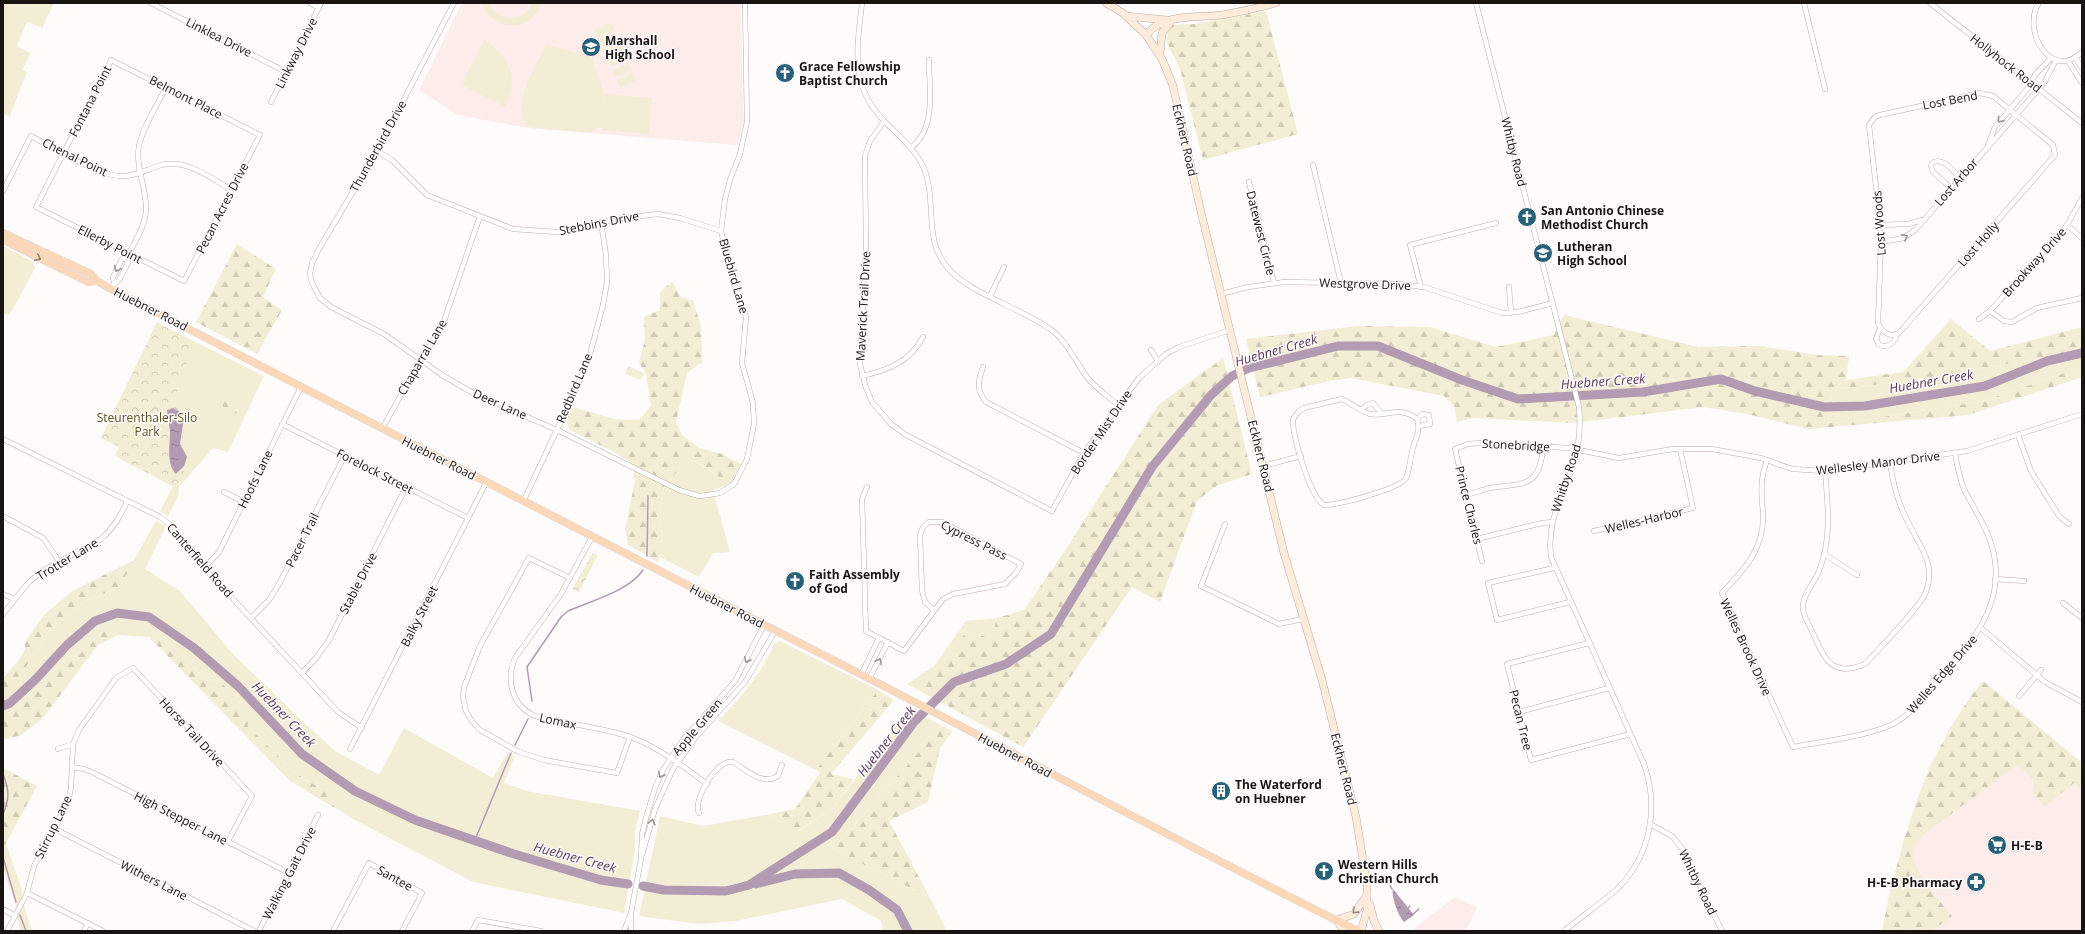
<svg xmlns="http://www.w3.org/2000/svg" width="2085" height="934" font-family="'Open Sans',sans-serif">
<defs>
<pattern id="forest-firs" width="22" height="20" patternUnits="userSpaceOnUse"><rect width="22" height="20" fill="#f4edd5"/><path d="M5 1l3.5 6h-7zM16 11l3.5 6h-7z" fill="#d1cab6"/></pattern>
<pattern id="park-crowns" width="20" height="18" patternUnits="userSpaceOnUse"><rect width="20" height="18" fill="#f4edd5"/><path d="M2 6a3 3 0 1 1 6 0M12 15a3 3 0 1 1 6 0" fill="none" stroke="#d1cab6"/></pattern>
<pattern id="water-ripples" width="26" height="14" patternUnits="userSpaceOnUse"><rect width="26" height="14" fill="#b29bb3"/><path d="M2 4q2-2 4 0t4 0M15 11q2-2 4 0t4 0" fill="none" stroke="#907d90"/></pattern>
</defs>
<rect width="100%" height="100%" fill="#fefbfa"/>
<!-- built -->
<g fill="#fcecea">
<polygon points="462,3 740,3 744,124 736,145 529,128 458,115 419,90"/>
<polygon points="1983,681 2082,763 2082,931 1882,931 1889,893 1918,796 1932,761 1971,696"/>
<polygon points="1455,897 1477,908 1466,931 1411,931"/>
</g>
<!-- grass -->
<g fill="#f4edd5">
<polygon points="3,3 54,3 42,28 27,22 17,46 30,53 23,70 27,72 10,116 3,114"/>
<path d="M482,3H489C499,23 523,23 533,3H541C539,8 536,13 533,17C517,34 488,24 482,3Z"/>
<polygon points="611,23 614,30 598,38 594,30"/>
<polygon points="615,33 618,40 602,48 599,40"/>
<path d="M484,40C509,54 520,80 505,107L464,86L463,81Z"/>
<polygon points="620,43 623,50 607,57 604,50"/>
<path d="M546,45L591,56L604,93L603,106L605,94L652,98L649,134L602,130V127L594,129L591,133L529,127C509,107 536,66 546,45Z"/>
<polygon points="624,53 627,60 611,67 608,60"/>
<polygon points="629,63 632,70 616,77 612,70"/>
<polygon points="633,73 636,80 620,88 617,80"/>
<polygon points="3,246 33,262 35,268 12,311 7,315 3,313"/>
<polygon points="174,331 264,376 228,452 213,448 179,487 178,497 168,516 160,511 173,486 172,470 179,419"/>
<polygon points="2082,350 2082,367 1984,401 1857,421 1828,423 1833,387 1845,389 1970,371"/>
<polygon points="628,366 644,373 641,380 625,374"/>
<polygon points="693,460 730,484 713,490 730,552 713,553 699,577 660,557 662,550 660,507 664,487 685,462"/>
<polygon points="156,521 166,526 145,569 180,591 232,653 299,718 335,751 379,775 404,728 493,778 507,753 515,756 504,783 527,791 640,811 635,831 635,850 624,913 473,882 357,821 335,808 325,791 295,773 248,726 222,683 206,680 169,641 149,637 118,635 103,631 76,658 72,647 56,660 39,685 3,720 3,691 10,687 25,668 50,629 87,600 118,588"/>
<polygon points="997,618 991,638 966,632 920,691 907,684 934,666 966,621"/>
<path d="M780,641L878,690L816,770L718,721C741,698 761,674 774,644Z"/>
<polygon points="909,708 942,726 833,849 930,898 947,931 883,931 881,921 842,899 736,921 699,924 639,916 660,816 703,826 765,815 799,831 832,809"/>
<polygon points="3,842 5,844 6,843 21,887 25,909 32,931 20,931 15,902 3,868"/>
</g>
<!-- forest -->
<g fill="url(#forest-firs)">
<polygon points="1266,11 1298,134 1203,160 1180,69 1167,43 1168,29 1172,25 1194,24"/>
<polygon points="237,244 276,269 263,297 282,310 257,354 196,322"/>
<polygon points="672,281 681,297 693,301 701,326 702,362 687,373 676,422 682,435 699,448 722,454 741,464 730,484 694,460 685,462 664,487 660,507 662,550 658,562 628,545 625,529 635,481 633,464 612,451 570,430 566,421 573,407 614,419 639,420 651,406 646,374 639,362 645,340 644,317 660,310 660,293"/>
<polygon points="1564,315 1698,347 1759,346 1817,355 1849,356 1846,380 1903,372 1951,319 1990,351 2082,327 2082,350 1970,371 1845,389 1833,387 1828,423 1857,421 1984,401 2082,367 2082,377 1968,415 1808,429 1747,414 1703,407 1573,423 1474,418 1457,422 1454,406 1444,396 1351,378 1329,381 1260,397 1246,339 1358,326 1430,327 1496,347 1554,335"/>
<polygon points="1223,358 1252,474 1216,486 1197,501 1160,602 1132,587 1023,747 920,691 966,632 991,638 997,618 1024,610 1064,552 1158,405"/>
<polygon points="225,397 234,398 239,411 226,419 221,414"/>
<polygon points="136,559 118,588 87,600 50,629 25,668 10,688 3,691 3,678 19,660 25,649 25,642 44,615 72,591"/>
<polygon points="103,631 118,635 98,645 42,719 21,735 3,740 3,720 39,685 56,660 73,647 76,658"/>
<polygon points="149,637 169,641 206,680 222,683 248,714 248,726 295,773 325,791 335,808 290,781"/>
<path d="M1983,681L2082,763V790L2074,783L2044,807L2033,793L2034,781L2020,766L2014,767L1922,836C1918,841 1914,846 1913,853C1912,871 1941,902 1952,916L1932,931L1910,929L1882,931C1900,843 1925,751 1983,681Z"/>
<polygon points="878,690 894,700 831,774 854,779 832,809 798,831 765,815 795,809 820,773 816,770"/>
<polygon points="942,726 953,731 940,748 928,802 889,821 930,898 833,849"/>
<polygon points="3,768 37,786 5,845 3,842"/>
</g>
<!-- park -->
<g fill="url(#park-crowns)">
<polygon points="157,322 196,343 177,388 179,406 189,415 182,433 187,462 179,487 170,485 115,456 119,447 101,438"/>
<polygon points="593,553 598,555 579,592 572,589"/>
</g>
<!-- water -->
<g fill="url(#water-ripples)">
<path d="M173,408L180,412L184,418L180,444L187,457L184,466L176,474C166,463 170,446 170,433C170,425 167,418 167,410Z"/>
<path d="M1393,889L1414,915L1404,922C1398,916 1391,896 1393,889Z"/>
</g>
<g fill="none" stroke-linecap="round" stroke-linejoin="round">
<!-- stream -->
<g stroke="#b29bb3" stroke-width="1.5">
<polyline points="647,556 648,496"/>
<path d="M532,701L527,667L561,617L568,611C591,601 629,591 643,570"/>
<polyline points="515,745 528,719"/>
<path d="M3,774C9,789 10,799 3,814"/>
<polyline points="475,840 511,753"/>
<polyline points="3,857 16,902"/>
<polyline points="1385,875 1392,889"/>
<polyline points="1408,908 1410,906"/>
<polyline points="1413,914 1419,909"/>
<polyline points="20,915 26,931"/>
</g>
<!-- river -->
<g stroke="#b29bb3" stroke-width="9">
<polyline points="3,706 10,703 35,680 67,645 95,621 117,613 149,617 194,648 238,686 302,754 355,791 415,820 514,854 601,880 628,884"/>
<polyline points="756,884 795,874 839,873 869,890 897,910 908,931"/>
<polyline points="643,886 664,890 726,891 749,885 832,832 914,722 954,682 1006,664 1051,634 1152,467 1211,395 1232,376 1249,368 1338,346 1378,346 1462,380 1518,399 1643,392 1721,379 1755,391 1824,407 1865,406 1985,386 2047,361 2082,353"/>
</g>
<!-- street casing -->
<g stroke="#bdadaa" stroke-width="5.5">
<g id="street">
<polyline points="151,3 286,72"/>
<polyline points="310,3 319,8"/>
<polyline points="454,3 377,151 319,249 312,263 310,274 312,283 320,298 331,307 384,334 442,375 473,393 557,430 679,490 699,496 708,495 720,493 734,484 747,459 754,424 753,403 742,363 746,317 735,286 721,231 725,199 730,180 740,154 747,122 745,3"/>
<path d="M862,3C857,49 849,86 885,122C901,138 919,152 926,174C936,205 924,240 947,267C968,293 1021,308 1050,329C1067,341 1075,361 1087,377C1095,388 1108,396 1118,405"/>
<path d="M1476,3L1579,407C1581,429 1579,450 1571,471C1560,504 1547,520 1551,557L1644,764C1659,807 1651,856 1617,889C1600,904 1581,917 1564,931"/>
<polyline points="1804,3 1825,89"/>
<polyline points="1930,3 2082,123"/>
<path d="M2039,3C2021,30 2051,82 2082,52"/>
<polyline points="2075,57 2082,68"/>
<polygon points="111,60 260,135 184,281 36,207"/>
<polyline points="2068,61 2082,83"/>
<path d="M1980,93L1993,96L2053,145L2055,155L1899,333C1890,338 1882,332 1878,323L1881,242L1877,196L1869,125L1875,117L1880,115Z"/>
<polyline points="271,102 321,3"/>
<polyline points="884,121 870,141 865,156 866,249 860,364 865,385 872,402 891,424 906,435 1052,511 1084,453 1139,378 1166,354 1179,347 1230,330"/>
<polyline points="1988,145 1995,127 2028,88 2035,75 2051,58"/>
<path d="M911,148C937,127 929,90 929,60"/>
<polyline points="377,151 392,160 427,195 513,229 558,232 616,219 658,214 680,218 721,231"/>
<polyline points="1313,165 1341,283"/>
<polyline points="1249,182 1274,283"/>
<path d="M1951,188L1933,172L1931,166L1932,163C1943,156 1953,171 1960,178"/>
<path d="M3,191L31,136C52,147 98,175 120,176C133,177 146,170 158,166C184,157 210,177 231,190"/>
<polyline points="1880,225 1908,224 1922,220"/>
<polyline points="2067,225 2082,238"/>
<polyline points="1881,242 1904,238 1916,229 2044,83 2056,60"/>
<path d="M114,283L113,277L122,259L126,258L129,253C136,240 145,226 146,210C147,189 135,167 139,146C143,126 157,106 166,87"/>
<polyline points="113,285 119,280 128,263 126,258"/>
<polyline points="1421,287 1410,245 1496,223"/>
<polyline points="1509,287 1511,313"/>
<polyline points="1221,294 1248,287 1284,282 1398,284 1424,287 1502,313 1518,312 1553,303"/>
<polyline points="990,296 1004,267"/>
<polyline points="1990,311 2004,321 2012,322 2037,308 2082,298"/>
<polyline points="1979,319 1990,311 2067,225 2082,198"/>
<path d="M1880,328L1876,339L1879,345C1888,348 1895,343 1897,334"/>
<polyline points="1151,350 1158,361"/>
<path d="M983,367C978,381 976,390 986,402L1084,453"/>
<path d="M862,376C888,370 910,362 923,337"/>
<path d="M1342,399C1351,403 1361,412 1370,414C1388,417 1399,405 1417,419C1421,430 1416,437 1413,448C1410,457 1410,470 1406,478C1400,489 1338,505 1324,505C1311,499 1291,433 1293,419L1299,411L1304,408Z"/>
<polyline points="1362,409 1367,405 1373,403 1381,413"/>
<polyline points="1417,419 1423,414 1429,415 1430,424 1420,426"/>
<polyline points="282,424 468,518"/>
<polyline points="382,429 417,366 443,324 480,216"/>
<polyline points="2018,435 2031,471 2059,516 2069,524"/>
<path d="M3,439L160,517C176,527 182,541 193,556L338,712L362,728"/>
<path d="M1767,460C1760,479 1761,493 1763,512C1765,548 1745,569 1722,593L1793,747C1823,741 1866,737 1893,724C1912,714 1925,696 1939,680C1969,645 2002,610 1995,561C1991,531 1976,514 1964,489C1959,477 1957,465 1955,453"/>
<polyline points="1263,466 1301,456"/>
<path d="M1825,471C1828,506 1832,538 1819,571C1815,582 1803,594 1803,606C1802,615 1809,624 1812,631C1821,650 1827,673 1852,668C1858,667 1864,666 1868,661C1884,643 1913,615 1924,596C1940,564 1916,542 1904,514C1897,498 1892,480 1890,461"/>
<polyline points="867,487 862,499 866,631 904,651 943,599 953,594 1005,584 1016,573 1021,564 942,522 929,522 923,527 920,535 922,590 925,602 934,610"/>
<polyline points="224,492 244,502"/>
<path d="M1466,495C1474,493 1482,490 1490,488C1524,483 1540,488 1543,447"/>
<polyline points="523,502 576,389 589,358 603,305 607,282 606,255 601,222"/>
<polyline points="3,516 43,538 59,561"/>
<polyline points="1225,524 1201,586 1279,624 1303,619"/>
<polyline points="1594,531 1693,508 1680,449"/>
<path d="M592,537L561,594L515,658C506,679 511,704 533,715C542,719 553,720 563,722C586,726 609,730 631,737C659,748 683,766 707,784"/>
<polyline points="1477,539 1542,523 1552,522"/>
<polyline points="1824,554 1857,575"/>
<polyline points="1482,561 1455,449 1468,444 1481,443 1569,448 1619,458 1673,449 1712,449 1761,458 1792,469 1825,471 1967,451 2082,414"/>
<polyline points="204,568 219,552 301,387"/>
<polyline points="1554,568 1488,583 1497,620 1570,602"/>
<polyline points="570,578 529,558 480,646 464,687 463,697 466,711 471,720 480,730 519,752 544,760 617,773 630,737"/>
<polyline points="1995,579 2024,581"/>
<polyline points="3,594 14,599"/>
<polyline points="2063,603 2082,618"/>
<path d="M3,614L29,582L44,570L101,539C114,528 120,516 127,502"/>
<polyline points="251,618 269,600 279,584 345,455"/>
<polyline points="1981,628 2045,682 2082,702"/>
<polyline points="1589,643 1507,664 1531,760 1630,734"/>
<polyline points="302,673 316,658 329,640 406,487"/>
<polyline points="861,675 879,638"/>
<polyline points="869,679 888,642"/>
<polyline points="2019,696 2041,670"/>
<polyline points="1519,712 1609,688"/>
<polyline points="58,749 73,744"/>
<polyline points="350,749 486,483"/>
<polyline points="72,767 84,769 94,773 289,873"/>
<path d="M699,813C692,800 718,758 733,762C746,770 763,786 778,776L782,765"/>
<polyline points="1650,824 1672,836 1683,850 1722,931"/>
<polyline points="55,829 254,931"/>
<polyline points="642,855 655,809 673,769 696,737 745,682 775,631"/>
<polyline points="27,893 103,931"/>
<polyline points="3,909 15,916"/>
<polyline points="631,916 631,931"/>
<polyline points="7,931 27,893 34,866 55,829 69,797 71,788 73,744 79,730 116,678 133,668 252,796 228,841"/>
<polyline points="84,931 88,923"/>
<polyline points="259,931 318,815"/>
<polyline points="333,931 369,863 422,893 402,931"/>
<polyline points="472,931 478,920 541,931"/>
<polyline points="624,931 631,913 641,859 642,834 646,818 655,788 663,770 683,740 735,681 764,625"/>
</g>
</g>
<!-- secondary casing -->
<g stroke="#bdadaa" stroke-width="8">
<g id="secondary">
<polyline points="1106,3 1123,13 1146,35 1162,59 1173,86 1201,212 1284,553 1322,680 1356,817 1367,885 1367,910 1361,931"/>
<polyline points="1126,16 1166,20"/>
<path d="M1146,35C1163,13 1197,18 1222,15C1240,12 1258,8 1276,3"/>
<polyline points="1160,54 1162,33 1172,20"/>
<polyline points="1370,905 1374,921 1379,931"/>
<polyline points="1344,931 1337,920 1354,914 1367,895"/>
</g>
</g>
<!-- primary casing -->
<g stroke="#dad9d9" stroke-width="8">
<g id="primary">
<path d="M3,233L91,274L97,281L111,289C364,419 617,549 870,679C1033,763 1194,850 1358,931"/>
<polyline points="3,240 88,282 97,281"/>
</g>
</g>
<!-- street -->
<use href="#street" stroke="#fff" stroke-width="4.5"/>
<!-- secondary -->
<use href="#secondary" stroke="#fdecdc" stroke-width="7"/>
<!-- primary -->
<use href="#primary" stroke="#fbd8b9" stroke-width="7"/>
</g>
<!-- one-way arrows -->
<defs><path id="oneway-chevron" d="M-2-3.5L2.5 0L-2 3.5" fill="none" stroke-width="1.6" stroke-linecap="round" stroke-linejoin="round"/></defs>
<g stroke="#989594">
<use href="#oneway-chevron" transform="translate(2000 120) rotate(129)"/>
<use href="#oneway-chevron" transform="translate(1905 237) rotate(-28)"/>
<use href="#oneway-chevron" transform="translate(117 269) rotate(116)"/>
<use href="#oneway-chevron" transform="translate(747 660) rotate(116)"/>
<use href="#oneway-chevron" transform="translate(879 661) rotate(-63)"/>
<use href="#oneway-chevron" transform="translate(661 775) rotate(116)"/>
<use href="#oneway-chevron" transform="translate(652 822) rotate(-76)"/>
</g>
<use stroke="#957f6e" href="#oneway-chevron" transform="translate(38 258) rotate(27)"/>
<use stroke="#968a81" href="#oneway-chevron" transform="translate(1355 911) rotate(136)"/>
<!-- icons -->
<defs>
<g id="school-disc" transform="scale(1)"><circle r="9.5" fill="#266179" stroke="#fefbfa"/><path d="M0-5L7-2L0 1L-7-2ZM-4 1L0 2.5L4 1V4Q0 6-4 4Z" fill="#fff"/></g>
<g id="church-disc" transform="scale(1)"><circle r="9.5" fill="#266179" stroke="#fefbfa"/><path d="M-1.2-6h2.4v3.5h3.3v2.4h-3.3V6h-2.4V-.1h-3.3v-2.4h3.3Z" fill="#fff"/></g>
<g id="building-disc" transform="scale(1)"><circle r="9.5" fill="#266179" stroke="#fefbfa"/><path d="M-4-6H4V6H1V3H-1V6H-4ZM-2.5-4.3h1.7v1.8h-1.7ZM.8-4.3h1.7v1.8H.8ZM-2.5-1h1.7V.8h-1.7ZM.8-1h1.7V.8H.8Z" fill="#fff"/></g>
<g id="supermarket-disc" transform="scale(1)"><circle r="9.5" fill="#266179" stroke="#fefbfa"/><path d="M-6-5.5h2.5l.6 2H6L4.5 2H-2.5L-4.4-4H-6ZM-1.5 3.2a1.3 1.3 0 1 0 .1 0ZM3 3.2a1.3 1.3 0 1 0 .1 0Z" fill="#fff"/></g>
<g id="pharmacy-disc" transform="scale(1)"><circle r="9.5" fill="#266179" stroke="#fefbfa"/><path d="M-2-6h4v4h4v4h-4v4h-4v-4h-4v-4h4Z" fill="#fff"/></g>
</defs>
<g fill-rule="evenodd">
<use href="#school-disc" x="591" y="47"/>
<use href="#church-disc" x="785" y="73"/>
<use href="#church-disc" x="1527" y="217"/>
<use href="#school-disc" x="1543" y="253"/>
<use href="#church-disc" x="795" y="581"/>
<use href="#building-disc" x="1221" y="791"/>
<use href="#supermarket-disc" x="1997" y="845"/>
<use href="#church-disc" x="1324" y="871"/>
<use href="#pharmacy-disc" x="1976" y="882"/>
</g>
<g text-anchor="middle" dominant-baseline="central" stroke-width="3" stroke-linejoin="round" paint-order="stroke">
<!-- street labels -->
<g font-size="12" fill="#191312" stroke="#fefbfa">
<text transform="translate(219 37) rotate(27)">Linklea Drive</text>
<text transform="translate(296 53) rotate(-63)">Linkway Drive</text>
<text transform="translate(2006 63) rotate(38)">Hollyhock Road</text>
<text transform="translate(186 97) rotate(27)">Belmont Place</text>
<text transform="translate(1950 100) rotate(-11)">Lost Bend</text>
<text transform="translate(90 101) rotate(-63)">Fontana Point</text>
<text transform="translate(1185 140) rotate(77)">Eckhert Road</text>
<text transform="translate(378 146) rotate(-61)">Thunderbird Drive</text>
<text transform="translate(1514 152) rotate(76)">Whitby Road</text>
<text transform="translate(75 157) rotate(26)">Chenal Point</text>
<text transform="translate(1956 182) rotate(-49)">Lost Arbor</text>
<text transform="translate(222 208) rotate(-63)">Pecan Acres Drive</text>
<text transform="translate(599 223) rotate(-11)">Stebbins Drive</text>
<text transform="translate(1879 223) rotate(-94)">Lost Woods</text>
<text transform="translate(1261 233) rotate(76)">Datewest Circle</text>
<text transform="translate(110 244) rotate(27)">Ellerby Point</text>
<text transform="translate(1978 244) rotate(-49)">Lost Holly</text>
<text transform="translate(2034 262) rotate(-48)">Brookway Drive</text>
<text transform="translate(734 276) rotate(74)">Bluebird Lane</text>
<text transform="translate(1365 284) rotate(2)">Westgrove Drive</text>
<text transform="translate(863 306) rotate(-87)">Maverick Trail Drive</text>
<text transform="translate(151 309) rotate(27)">Huebner Road</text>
<text transform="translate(422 357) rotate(-60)">Chaparral Lane</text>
<text transform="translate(574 388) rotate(-67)">Redbird Lane</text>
<text transform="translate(500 404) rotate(24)">Deer Lane</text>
<text transform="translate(1101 432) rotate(-56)">Border Mist Drive</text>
<text transform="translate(1516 445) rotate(3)">Stonebridge</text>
<text transform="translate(1261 456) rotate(76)">Eckhert Road</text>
<text transform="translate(439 458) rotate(27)">Huebner Road</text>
<text transform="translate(1878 463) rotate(-7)">Wellesley Manor Drive</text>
<text transform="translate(375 471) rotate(27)">Forelock Street</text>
<text transform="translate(1566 478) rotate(-72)">Whitby Road</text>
<text transform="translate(255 479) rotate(-64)">Hoofs Lane</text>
<text transform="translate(1469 505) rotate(76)">Prince Charles</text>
<text transform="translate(1644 520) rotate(-13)">Welles-Harbor</text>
<text transform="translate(302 540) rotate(-63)">Pacer Trail</text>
<text transform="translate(974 540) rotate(27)">Cypress Pass</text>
<text transform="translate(67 559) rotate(-31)">Trotter Lane</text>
<text transform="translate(200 560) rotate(49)">Canterfield Road</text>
<text transform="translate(358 583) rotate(-63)">Stable Drive</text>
<text transform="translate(727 606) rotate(27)">Huebner Road</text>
<text transform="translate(419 616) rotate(-63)">Balky Street</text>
<text transform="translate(1746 647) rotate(65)">Welles Brook Drive</text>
<text transform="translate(1942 674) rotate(-49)">Welles Edge Drive</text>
<text transform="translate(1521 720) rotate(76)">Pecan Tree</text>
<text transform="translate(558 721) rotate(12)">Lomax</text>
<text transform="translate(697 727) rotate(-50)">Apple Green</text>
<text transform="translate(192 732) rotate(47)">Horse Tail Drive</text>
<text transform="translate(1015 755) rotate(28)">Huebner Road</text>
<text transform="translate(1344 769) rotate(76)">Eckhert Road</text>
<text transform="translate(181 818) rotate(27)">High Stepper Lane</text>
<text transform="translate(53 827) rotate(-64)">Stirrup Lane</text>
<text transform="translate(289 873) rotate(-63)">Walking Gait Drive</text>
<text transform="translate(395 878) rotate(29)">Santee</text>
<text transform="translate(154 880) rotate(27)">Withers Lane</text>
<text transform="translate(1698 882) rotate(64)">Whitby Road</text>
</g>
<!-- poi labels -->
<g font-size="12" font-weight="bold" fill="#191312" stroke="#fefbfa" text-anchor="start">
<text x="605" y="40">Marshall<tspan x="605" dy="14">High School</tspan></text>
<text x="799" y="66">Grace Fellowship<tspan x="799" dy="14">Baptist Church</tspan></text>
<text x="1541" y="210">San Antonio Chinese<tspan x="1541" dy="14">Methodist Church</tspan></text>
<text x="1557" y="246">Lutheran<tspan x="1557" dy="14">High School</tspan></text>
<text x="809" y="574">Faith Assembly<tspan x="809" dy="14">of God</tspan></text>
<text x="1235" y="784">The Waterford<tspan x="1235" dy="14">on Huebner</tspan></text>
<text x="2011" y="845">H-E-B</text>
<text x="1338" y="864">Western Hills<tspan x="1338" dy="14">Christian Church</tspan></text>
<text x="1962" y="882" text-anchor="end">H-E-B Pharmacy</text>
</g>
<!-- park labels -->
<g font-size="12" fill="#5f511d" stroke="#fefbfa">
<text x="147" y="417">Steurenthaler-Silo<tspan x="147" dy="14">Park</tspan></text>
</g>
<!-- water labels -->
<g font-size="13" font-style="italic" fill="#5d3b5e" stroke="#fefbfa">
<text transform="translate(1276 350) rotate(-16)">Huebner Creek</text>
<text transform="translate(1603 381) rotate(-4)">Huebner Creek</text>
<text transform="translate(1931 381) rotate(-10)">Huebner Creek</text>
<text transform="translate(284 714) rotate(46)">Huebner Creek</text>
<text transform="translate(886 741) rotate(-52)">Huebner Creek</text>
<text transform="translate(575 857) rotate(15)">Huebner Creek</text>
</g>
</g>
<!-- border -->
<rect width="2085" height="934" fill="none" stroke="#191312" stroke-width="8"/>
</svg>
